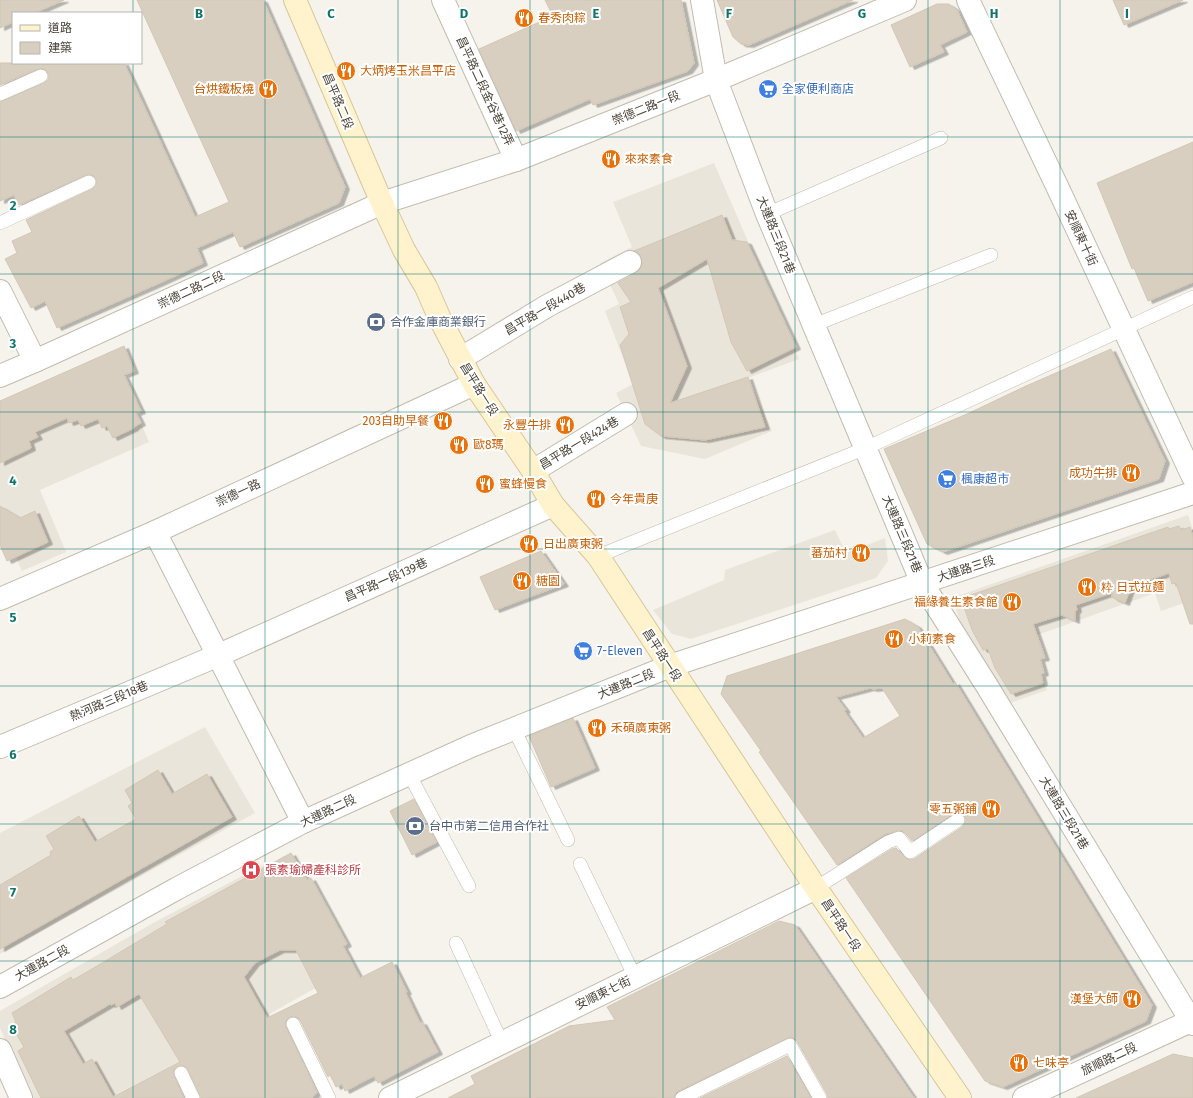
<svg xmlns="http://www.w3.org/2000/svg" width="1193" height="1098" font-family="'Fira Sans','Noto Sans TC',sans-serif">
<defs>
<filter id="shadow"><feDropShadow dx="4.5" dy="2.5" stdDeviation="0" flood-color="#0004"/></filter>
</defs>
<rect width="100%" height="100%" fill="#f6f3ec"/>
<!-- residential -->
<g fill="#eae5da">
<polygon points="714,163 799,359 748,378 772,431 705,459 641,446 616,393 633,384 605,311 619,304 600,263 632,247 613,202"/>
<polygon points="113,359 149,442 40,490 66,552 22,571 0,521 0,409"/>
<polygon points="1188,515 1193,530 1193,600 1161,611 1155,593 1029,638 1047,690 991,710 952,598"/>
<polygon points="835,530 846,553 885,538 888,561 876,578 691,639 672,634 653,610 724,580 725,570"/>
<polygon points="205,727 255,813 0,954 0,833"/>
<polygon points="267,863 337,976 225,1039 109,1098 31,1098 0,1028 0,1011 153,923"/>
</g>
<!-- building -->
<g fill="#d8cfc1" stroke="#d3c7b4" fill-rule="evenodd" filter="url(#shadow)">
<polygon points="0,0 64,0 34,13 13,13 13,22 0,28"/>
<polygon points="137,0 263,0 345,187 339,203 240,247 233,232 197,248 203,263 164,281 57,328 45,301 31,308 5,259 17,253 12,241 32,232 26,220 92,189 96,186 96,179 93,175 86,175 19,205 14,195 0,201 0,102 44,83 48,80 49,76 46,70 42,68 38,69 0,85 0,63 124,63 195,217 229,202"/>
<polygon points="545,0 681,0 694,63 688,71 593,105 590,99 516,131 479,49 553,16"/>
<polygon points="717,0 853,0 749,45 741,44 733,37"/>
<polygon points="1113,0 1183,0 1124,25"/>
<polygon points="937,4 949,4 957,10 967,32 940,45 944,52 910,67 891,25"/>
<polygon points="1193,142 1193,282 1148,301 1134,268 1132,269 1097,183"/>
<polygon points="722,215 732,240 747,242 796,347 747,371 731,342 707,259 658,288 687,366 670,403 748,377 765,427 705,440 661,436 645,424 620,345 629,334 620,307 631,302 618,283 636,273 641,268 642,263 641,257 634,251"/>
<polygon points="124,346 134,371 124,375 141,411 136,413 141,423 134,427 134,428 113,438 107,426 102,428 98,419 81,426 78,420 69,423 67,418 35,432 38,437 29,441 31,448 0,463 0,401"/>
<polygon points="1111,349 1165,461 1159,479 943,552 927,544 884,449 967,414 1026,386"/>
<polygon points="0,506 20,518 35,511 48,542 7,561 0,545"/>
<polygon points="1179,526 1181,530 1190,527 1193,537 1193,624 1190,624 1176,583 1172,584 1169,573 1129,587 1130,589 1125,603 1113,598 1111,593 1076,605 1077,610 1075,611 1075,621 1062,615 1033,624 1045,658 1040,659 1044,673 1041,674 1043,683 1011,694 995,668 988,649 983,650 972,630 964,607 968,606 965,597 1168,527 1169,529"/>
<polygon points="541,551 564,584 495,610 480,577"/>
<path d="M905,619L917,626L953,684L955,682L1152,1005L1146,1021L1003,1087L985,1081L846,878L892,849L896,848L907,859L910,860L914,859L962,827L966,820L964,815L958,812L954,813L912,841L905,833L901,830L885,834L837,865L772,771L759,752L761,751L721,694L727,676ZM870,688L873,689L882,688L900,716L863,738L844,711L846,710L836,697Z"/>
<polygon points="573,718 595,768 551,787 529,736"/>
<polygon points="158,770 172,794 207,774 232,817 0,949 0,885 51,855 50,852 54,849 46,836 79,816 95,842 136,819 128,806 132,803 125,790"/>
<polygon points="414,799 437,842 412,855 390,811"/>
<path d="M291,853L307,880L311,878L347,944L343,946L360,978L392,962L407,992H405L420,1023L422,1022L438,1052L378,1083L374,1076L345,1091L342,1084L336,1087L330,1074L328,1077L300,1020L297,1017L293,1016L287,1019L285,1023L286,1027L317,1092L312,1098H201L188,1070L185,1066L181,1065L175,1068L173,1073L184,1098H41L18,1051L24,1047L11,1025L16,1022L12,1013L71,977L73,980L92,969L167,924L165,922ZM280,950H296L318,993L267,1018L244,977L255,963ZM139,994L180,1062L113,1097L92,1059L83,1064L64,1031L110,1004L111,1005L115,1003L117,1007Z"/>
<polygon points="779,921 795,925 914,1098 828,1098 827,1094 797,1041 794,1038 790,1037 678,1091 675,1094 674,1098 448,1098 475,1084 471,1076 569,1026 615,1020 607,1007"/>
<polygon points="1173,1054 1193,1058 1193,1098 1076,1098"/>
<polygon points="787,1056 811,1098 700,1098"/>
</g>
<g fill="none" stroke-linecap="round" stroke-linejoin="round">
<!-- lane casing -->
<g stroke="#c2bbae" stroke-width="14">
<g id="lane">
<polyline points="0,94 41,76"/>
<polyline points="767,214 941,138"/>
<polyline points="0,223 89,182"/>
<polyline points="814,325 991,255"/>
<polyline points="598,556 866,448 1193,297"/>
<polyline points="514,729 568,840"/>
<polyline points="409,774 469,886"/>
<polyline points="580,864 635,977"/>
<polyline points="816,888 888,842 899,838 910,852 958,820"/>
<polyline points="456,943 502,1043"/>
<polyline points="293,1024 329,1098"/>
<polyline points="181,1073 193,1098"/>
<polyline points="682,1098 790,1045 820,1098"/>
</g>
</g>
<!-- street casing -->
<g stroke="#c2bbae" stroke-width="24">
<g id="street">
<polyline points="443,0 516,160"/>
<polyline points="702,0 716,80 767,214 922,583 987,686 1193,1024"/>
<polyline points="968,0 1056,184 1193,477"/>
<polyline points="0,291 35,361"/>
<polyline points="460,359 547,306 630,262"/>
<polyline points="0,376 35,361 382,203 516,160 716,80 905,0"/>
<polyline points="533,471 626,414"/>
<polyline points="155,532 303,822"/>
<polyline points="0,599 155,532 474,384"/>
<polyline points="0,747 219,655 553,505"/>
<polyline points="0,987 176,889 303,822 471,746 670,666 1193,493"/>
<polyline points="0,1050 21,1098"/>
<polyline points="390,1098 816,888"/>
<polyline points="1024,1098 1193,1020"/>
</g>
</g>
<!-- secondary casing -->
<g stroke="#d6c79b" stroke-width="24">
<polyline id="secondary" points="295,0 382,203 404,250 426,287 440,319 474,384 533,471 553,505 598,556 816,888 960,1098"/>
</g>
<!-- lane -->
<use href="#lane" stroke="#fff" stroke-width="13"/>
<!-- street -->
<use href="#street" stroke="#fff" stroke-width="22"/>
<!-- secondary -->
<use href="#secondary" stroke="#fff3cd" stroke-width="22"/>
</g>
<!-- grid -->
<path fill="none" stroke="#0f766e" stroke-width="1" stroke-opacity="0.55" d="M133,0V13M265,0V1098M398,0V1098M530,0V1098M663,0V1098M795,0V1098M928,0V1098M1060,0V1098M133,63V1098M0,137H1193M0,274H1193M0,412H1193M0,549H1193M0,686H1193M0,824H1193M0,961H1193"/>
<!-- icons -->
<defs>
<g id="restaurant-disc" transform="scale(1)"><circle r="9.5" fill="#e8710a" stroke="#fff"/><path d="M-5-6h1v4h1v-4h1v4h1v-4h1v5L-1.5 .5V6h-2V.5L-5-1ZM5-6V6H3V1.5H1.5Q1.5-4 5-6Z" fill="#fff"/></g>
<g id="supermarket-disc" transform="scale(1)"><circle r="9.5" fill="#3f7fe0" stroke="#fff"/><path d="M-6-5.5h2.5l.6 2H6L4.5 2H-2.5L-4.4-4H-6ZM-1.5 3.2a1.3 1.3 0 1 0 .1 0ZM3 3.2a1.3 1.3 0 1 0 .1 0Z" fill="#fff"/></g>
<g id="bank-disc" transform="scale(1)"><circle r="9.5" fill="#5c6f8a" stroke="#fff"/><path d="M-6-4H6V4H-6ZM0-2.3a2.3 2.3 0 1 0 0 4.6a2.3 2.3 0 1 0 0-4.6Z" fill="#fff"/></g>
<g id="hospital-disc" transform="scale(1)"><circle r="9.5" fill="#e0444e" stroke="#fff"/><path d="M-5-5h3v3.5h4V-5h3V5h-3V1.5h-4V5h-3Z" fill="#fff"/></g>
</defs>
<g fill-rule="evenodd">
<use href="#restaurant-disc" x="524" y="18"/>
<use href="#restaurant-disc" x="346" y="71"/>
<use href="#restaurant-disc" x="268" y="89"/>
<use href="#supermarket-disc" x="768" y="89"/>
<use href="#restaurant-disc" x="611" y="159"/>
<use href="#bank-disc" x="376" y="322"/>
<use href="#restaurant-disc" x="443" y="421"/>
<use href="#restaurant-disc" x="565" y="425"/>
<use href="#restaurant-disc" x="459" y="445"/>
<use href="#restaurant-disc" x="1131" y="473"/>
<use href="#supermarket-disc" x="947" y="479"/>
<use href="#restaurant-disc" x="485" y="484"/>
<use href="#restaurant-disc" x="596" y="499"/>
<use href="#restaurant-disc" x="529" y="544"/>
<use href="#restaurant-disc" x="861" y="553"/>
<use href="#restaurant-disc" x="522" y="581"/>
<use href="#restaurant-disc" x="1087" y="587"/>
<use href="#restaurant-disc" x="1012" y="602"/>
<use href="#restaurant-disc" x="894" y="639"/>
<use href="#supermarket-disc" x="583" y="651"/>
<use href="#restaurant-disc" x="597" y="728"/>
<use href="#restaurant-disc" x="991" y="809"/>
<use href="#bank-disc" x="415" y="826"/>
<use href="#hospital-disc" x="251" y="870"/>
<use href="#restaurant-disc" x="1132" y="999"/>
<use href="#restaurant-disc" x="1019" y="1063"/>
</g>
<g text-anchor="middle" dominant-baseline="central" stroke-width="4" stroke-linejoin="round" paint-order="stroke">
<!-- food labels -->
<g font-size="12" fill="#c56008" stroke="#fff" text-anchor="start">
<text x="538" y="18">春秀肉粽</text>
<text x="360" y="71">大炳烤玉米昌平店</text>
<text x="254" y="89" text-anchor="end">台烘鐵板燒</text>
<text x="625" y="159">來來素食</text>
<text x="429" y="421" text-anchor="end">203自助早餐</text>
<text x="551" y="425" text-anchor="end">永豐牛排</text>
<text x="473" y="445">歐8瑪</text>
<text x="1117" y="473" text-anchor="end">成功牛排</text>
<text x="499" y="484">蜜蜂慢食</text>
<text x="610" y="499">今年貴庚</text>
<text x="543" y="544">日出廣東粥</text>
<text x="847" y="553" text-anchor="end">蕃茄村</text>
<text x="536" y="581">糖園</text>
<text x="1101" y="587">粋 日式拉麵</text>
<text x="998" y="602" text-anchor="end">福緣養生素食館</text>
<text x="908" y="639">小莉素食</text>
<text x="611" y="728">禾碩廣東粥</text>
<text x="977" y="809" text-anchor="end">零五粥鋪</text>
<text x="1118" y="999" text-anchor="end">漢堡大師</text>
<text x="1033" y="1063">七味亭</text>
</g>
<!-- shop labels -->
<g font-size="12" fill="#366cbe" stroke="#fff" text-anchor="start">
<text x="782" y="89">全家便利商店</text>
<text x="961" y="479">楓康超市</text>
<text x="597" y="651">7-Eleven</text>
</g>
<!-- street labels -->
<g font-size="12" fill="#4b4439" stroke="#fff">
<text transform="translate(485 91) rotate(65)">昌平路二段金谷巷12弄</text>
<text transform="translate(338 101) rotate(67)">昌平路二段</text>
<text transform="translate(646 108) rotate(-22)">崇德二路一段</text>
<text transform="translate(776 235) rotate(68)">大連路三段21巷</text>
<text transform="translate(1081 238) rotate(65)">安順東十街</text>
<text transform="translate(191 290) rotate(-25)">崇德二路二段</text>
<text transform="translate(545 309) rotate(-30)">昌平路一段440巷</text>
<text transform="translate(479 389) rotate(58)">昌平路一段</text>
<text transform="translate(579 443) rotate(-31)">昌平路一段424巷</text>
<text transform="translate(238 493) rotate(-25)">崇德一路</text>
<text transform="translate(902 534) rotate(67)">大連路三段21巷</text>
<text transform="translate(966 569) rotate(-18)">大連路三段</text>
<text transform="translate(386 580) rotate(-24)">昌平路一段139巷</text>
<text transform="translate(662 655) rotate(57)">昌平路一段</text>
<text transform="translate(626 684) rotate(-22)">大連路二段</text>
<text transform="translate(109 701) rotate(-23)">熱河路三段18巷</text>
<text transform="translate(328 811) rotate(-25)">大連路二段</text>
<text transform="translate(1064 813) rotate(59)">大連路三段21巷</text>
<text transform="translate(841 925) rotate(56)">昌平路一段</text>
<text transform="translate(42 963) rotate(-29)">大連路二段</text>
<text transform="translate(603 993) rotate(-26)">安順東七街</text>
<text transform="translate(1109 1059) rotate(-25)">旅順路二段</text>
</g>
<!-- service labels -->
<g font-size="12" fill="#4e5e75" stroke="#fff" text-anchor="start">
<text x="390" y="322">合作金庫商業銀行</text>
<text x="429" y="826">台中市第二信用合作社</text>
</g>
<!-- health labels -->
<g font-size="12" fill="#be3a42" stroke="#fff" text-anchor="start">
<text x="265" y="870">張素瑜婦產科診所</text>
</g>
</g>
<g font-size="13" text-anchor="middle" font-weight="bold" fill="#0f766e" stroke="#fff" stroke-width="4" stroke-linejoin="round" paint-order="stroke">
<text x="199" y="18">B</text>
<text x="331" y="18">C</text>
<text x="464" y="18">D</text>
<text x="596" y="18">E</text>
<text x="729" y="18">F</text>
<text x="862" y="18">G</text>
<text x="994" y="18">H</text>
<text x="1127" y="18">I</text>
<text x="13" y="210">2</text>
<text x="13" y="348">3</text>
<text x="13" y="485">4</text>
<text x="13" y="622">5</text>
<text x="13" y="759">6</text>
<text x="13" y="897">7</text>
<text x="13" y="1034">8</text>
</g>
<!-- legend -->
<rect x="12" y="12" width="130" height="52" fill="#ffffff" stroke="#b7b4b0"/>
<rect x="20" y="25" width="20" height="6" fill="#fff3cd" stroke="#b7b4b0"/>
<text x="48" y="32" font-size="12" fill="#4b4439">道路</text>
<rect x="20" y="42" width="20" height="12" fill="#d8cfc1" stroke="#b7b4b0"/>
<text x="48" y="52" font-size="12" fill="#4b4439">建築</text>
</svg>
